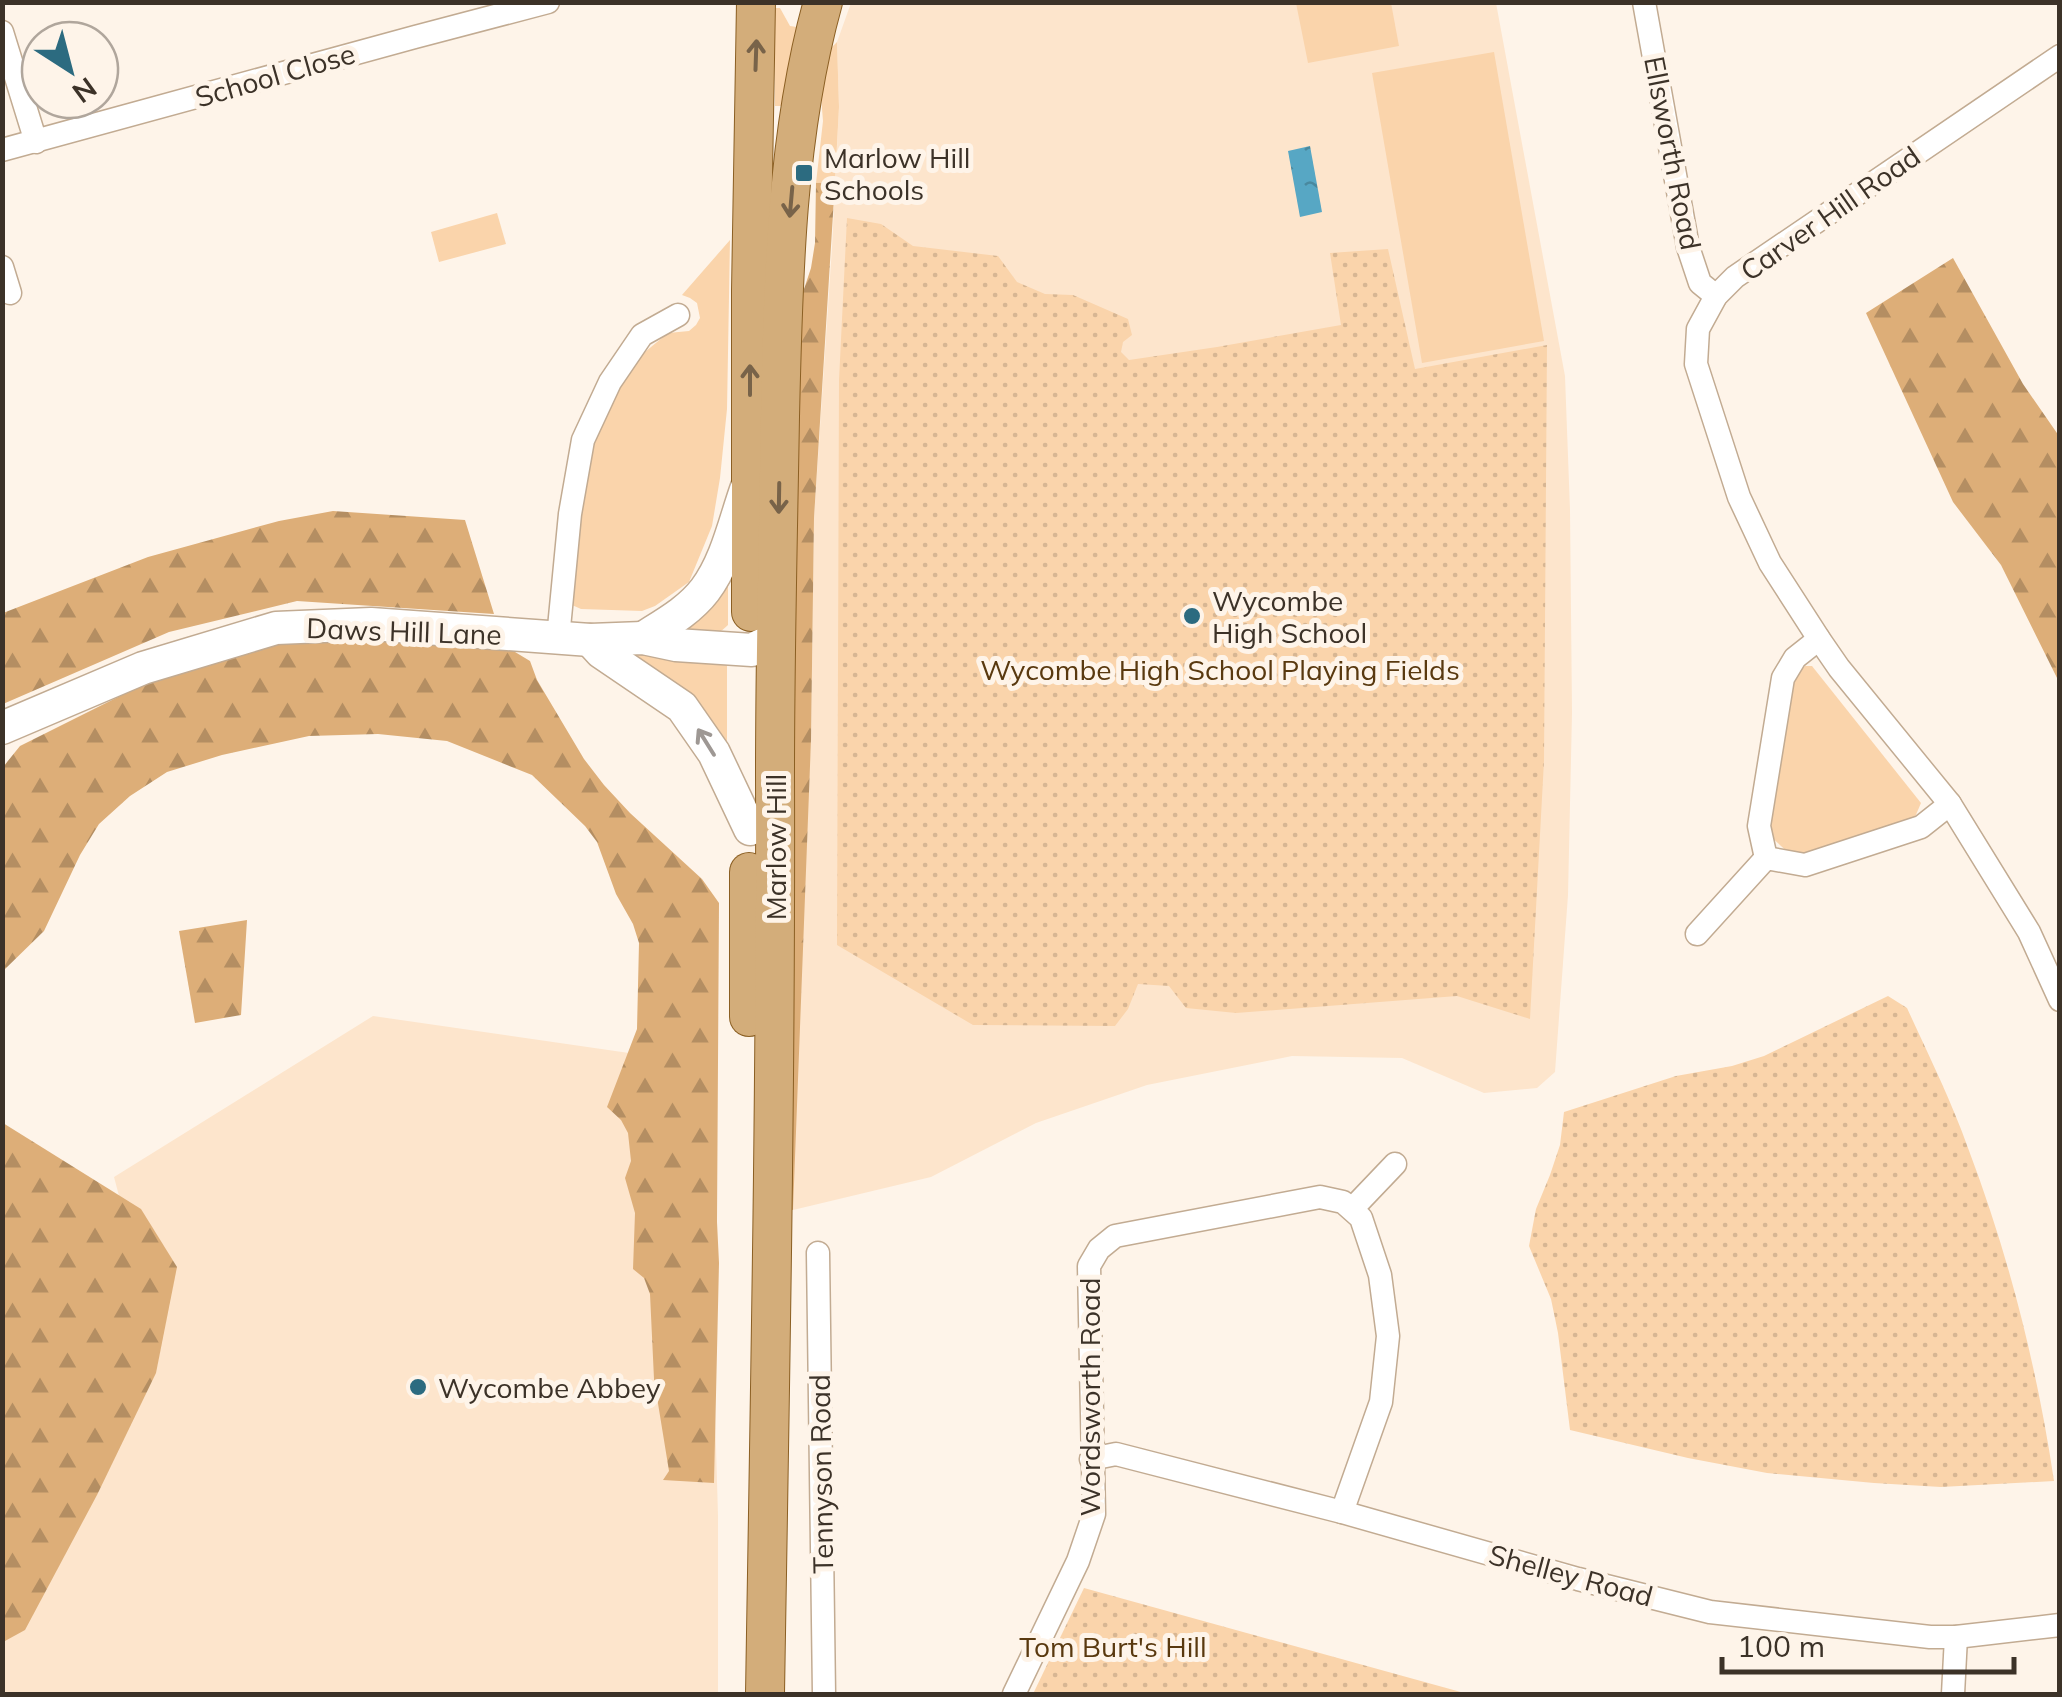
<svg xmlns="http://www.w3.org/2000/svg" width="2062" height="1697" font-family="Mulish,sans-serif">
<defs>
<pattern id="forest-firs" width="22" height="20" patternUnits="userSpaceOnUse" patternTransform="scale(2.5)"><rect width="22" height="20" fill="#ddae78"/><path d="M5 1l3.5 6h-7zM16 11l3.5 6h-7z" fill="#b48e62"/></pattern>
<pattern id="park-dots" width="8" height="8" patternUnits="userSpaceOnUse" patternTransform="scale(2.5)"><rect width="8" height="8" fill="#fad4ab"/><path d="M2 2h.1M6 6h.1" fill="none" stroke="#d7b693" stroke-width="1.8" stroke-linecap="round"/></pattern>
<pattern id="water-ripples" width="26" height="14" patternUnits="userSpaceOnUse" patternTransform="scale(2.5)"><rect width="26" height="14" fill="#57a7c4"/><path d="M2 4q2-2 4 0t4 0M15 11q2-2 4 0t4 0" fill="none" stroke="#49899f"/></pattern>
</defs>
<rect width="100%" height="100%" fill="#fef4e9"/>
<!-- built -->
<g fill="#fde5cc">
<polygon points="851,3 1496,3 1565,376 1570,510 1572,713 1568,895 1555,1072 1537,1088 1484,1093 1402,1058 1292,1056 1147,1085 1036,1123 931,1177 793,1210 801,915 811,740 814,518 832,247 839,107 837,42"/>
<polygon points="373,1016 705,1064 718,1516 718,1694 3,1694 3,1519 154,1328 114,1177"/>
</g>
<!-- grass -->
<g fill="#fad4ab">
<polygon points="1296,3 1391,3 1399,46 1308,63"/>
<polygon points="774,8 780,8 790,26 797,27 783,106 775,106"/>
<polygon points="837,42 839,107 835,182 816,183 823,121 819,72 825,54"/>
<polygon points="1494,52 1544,341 1422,363 1372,73"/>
<polygon points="497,213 506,244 439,262 431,232"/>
<polygon points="730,240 727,409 720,478 712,526 689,582 655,606 642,611 581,609 572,605 572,569 590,447 605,400 634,361 668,333 689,331 696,325 700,318 697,303 690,298 682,295"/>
<path d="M728,580V625C711,642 701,635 680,631Z"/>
<polygon points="615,651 727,661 727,758"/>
<polygon points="1805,666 1812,666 1921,803 1915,817 1808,859 1792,856 1768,834 1790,681"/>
</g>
<!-- forest -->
<g fill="url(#forest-firs)">
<polygon points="835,182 814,518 811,740 793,1210 786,1208 798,307 811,268 815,243 816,183"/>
<polygon points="1953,258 2023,384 2059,436 2059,682 2001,565 1953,502 1866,313"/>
<polygon points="333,511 465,520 494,614 297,601 169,632 3,704 3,613 148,557 279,521"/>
<polygon points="294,636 505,646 530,661 537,680 584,759 604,785 630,813 702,879 719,903 717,1222 719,1263 714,1483 663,1480 669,1471 654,1379 650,1294 644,1278 633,1269 635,1213 625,1178 631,1161 628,1133 621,1120 607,1107 637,1029 639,943 633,924 616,894 597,842 585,826 532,775 447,741 378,734 309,736 222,755 167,772 130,796 99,824 80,855 44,931 3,971 3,767 20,746 138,687"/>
<polygon points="247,920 241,1015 195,1023 179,931"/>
<polygon points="3,1123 141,1209 177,1267 156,1373 97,1495 25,1630 5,1641 2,1641"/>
</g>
<!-- park -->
<g fill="url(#park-dots)">
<polygon points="847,218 881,224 913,246 998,256 1017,282 1045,294 1073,295 1128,319 1132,335 1123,342 1121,352 1129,360 1217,347 1341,325 1330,253 1388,249 1415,369 1547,345 1544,761 1530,1019 1457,996 1236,1013 1186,1008 1169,986 1138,984 1128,1009 1115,1026 973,1025 837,945 839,380"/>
<path d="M1888,996L1907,1008C1928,1054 1951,1100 1968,1148C2009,1256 2037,1367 2054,1481L1941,1487L1874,1483L1767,1473L1688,1458L1570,1430L1558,1333L1551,1299L1529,1246L1536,1209L1550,1175L1560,1145L1564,1112L1676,1076L1732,1066L1764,1056Z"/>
<polygon points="1084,1588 1468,1694 1033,1694"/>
</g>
<!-- water -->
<polygon fill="url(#water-ripples)" points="1310,146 1322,212 1300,217 1288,151"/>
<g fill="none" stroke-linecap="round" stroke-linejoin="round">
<!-- street casing -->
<g stroke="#c2ab92" stroke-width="25">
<g id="street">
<polyline points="1644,2 1688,247 1700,283 1716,296"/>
<polyline points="2,32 36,142"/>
<polyline points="2060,56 1735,277 1716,296 1698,329 1696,364 1739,497 1770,563 1819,639 1839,668 1950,804 2029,932 2060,1000"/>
<polyline points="2,150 415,37 548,2"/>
<polyline points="2,267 10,293"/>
<polyline points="558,638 570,514 583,440 610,382 642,335 678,315"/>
<polyline points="1766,858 1759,826 1783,678 1795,658 1819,639"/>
<polyline points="1697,934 1766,858 1805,865 1921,827 1950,804"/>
<polyline points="1353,1208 1395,1164"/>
<polyline points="818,1253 824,1694"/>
<polyline points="1091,1459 1116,1454 1342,1512 1578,1579 1710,1612 1930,1637 1956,1637 2060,1625"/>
<polyline points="1014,1694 1078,1561 1094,1514 1089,1266 1099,1249 1115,1236 1320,1197 1343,1202 1361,1218 1380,1275 1388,1336 1381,1402 1342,1512"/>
<polyline points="1953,1694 1956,1637"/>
</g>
</g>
<!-- secondary casing -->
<g stroke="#c2ab92" stroke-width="35">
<g id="secondary">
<path d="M643,638C665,624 689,611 705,590C727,561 735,520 747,487"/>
<polyline points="590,640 601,652 682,707 714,753 750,829"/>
<polyline points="2,728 143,668 276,628 371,624 590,640 643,638 676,645 752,650 775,638"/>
</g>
</g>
<!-- primary casing -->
<g stroke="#8b5f23" stroke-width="40">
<g id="primary">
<polyline points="751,612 751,290 756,2"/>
<polyline points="749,1017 749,872"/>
<path d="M765,1694C770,1388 776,1081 775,774C775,655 778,536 780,417C783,280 786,135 823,2"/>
</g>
</g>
<!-- street -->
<use href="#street" stroke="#fff" stroke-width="22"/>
<!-- secondary -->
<use href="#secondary" stroke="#fff" stroke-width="32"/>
<!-- primary -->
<use href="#primary" stroke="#d3ad7a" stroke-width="38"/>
</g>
<!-- one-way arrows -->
<defs><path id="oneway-shaft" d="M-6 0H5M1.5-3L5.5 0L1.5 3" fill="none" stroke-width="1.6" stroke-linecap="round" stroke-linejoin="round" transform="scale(2.5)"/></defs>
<g stroke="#786349">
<use href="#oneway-shaft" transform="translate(756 55) rotate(-88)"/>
<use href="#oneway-shaft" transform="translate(791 202) rotate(95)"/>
<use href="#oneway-shaft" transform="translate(750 380) rotate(-90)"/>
<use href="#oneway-shaft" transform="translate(779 498) rotate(91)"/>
</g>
<use stroke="#9e9894" href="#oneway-shaft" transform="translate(706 742) rotate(-122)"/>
<!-- markers -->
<g fill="#2c6b80" stroke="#fef4e9" stroke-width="4">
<rect x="794" y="163" width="20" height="20" rx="5"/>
<circle cx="1192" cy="616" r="10"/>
<circle cx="418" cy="1387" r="10"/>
</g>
<g text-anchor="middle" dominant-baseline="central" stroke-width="10" stroke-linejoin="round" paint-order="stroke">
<!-- street labels -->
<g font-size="28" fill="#3c3228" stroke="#fef4e9">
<text transform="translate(275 75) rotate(-16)">School Close</text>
<text transform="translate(1673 153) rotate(79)">Ellsworth Road</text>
<text transform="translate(1830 213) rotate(-35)">Carver Hill Road</text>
<text transform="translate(404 631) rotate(2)">Daws Hill Lane</text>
<text transform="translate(775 847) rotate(-90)">Marlow Hill</text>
<text transform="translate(1089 1397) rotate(-90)">Wordsworth Road</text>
<text transform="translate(821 1474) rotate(-91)">Tennyson Road</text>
<text transform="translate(1571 1575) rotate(15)">Shelley Road</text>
</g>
<!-- poi labels -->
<g font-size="28" fill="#3c3228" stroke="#fef4e9" text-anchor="start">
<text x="824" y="157">Marlow Hill<tspan x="824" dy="32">Schools</tspan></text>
<text x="1212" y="600">Wycombe<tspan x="1212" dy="32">High School</tspan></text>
<text x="438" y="1387">Wycombe Abbey</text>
</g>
<!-- park labels -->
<g font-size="28" fill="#59390f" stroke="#fef4e9">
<text x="1220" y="669">Wycombe High School Playing Fields</text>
<text x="1113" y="1646">Tom Burt's Hill</text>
</g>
</g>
<!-- border -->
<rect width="2062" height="1697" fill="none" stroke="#3c3228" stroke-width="10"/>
<!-- north arrow -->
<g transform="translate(70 70) rotate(144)"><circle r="48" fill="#fef4e9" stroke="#b0a69c" stroke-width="2.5"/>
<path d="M0-8L18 38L0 25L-18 38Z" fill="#2c6b80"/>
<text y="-15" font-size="28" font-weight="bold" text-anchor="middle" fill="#3c3228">N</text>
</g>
<!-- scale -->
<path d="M1722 1657v15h292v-15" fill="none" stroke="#3c3228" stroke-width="5"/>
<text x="1737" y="1657" font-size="30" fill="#3c3228" stroke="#fef4e9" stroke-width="8" paint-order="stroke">100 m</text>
</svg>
